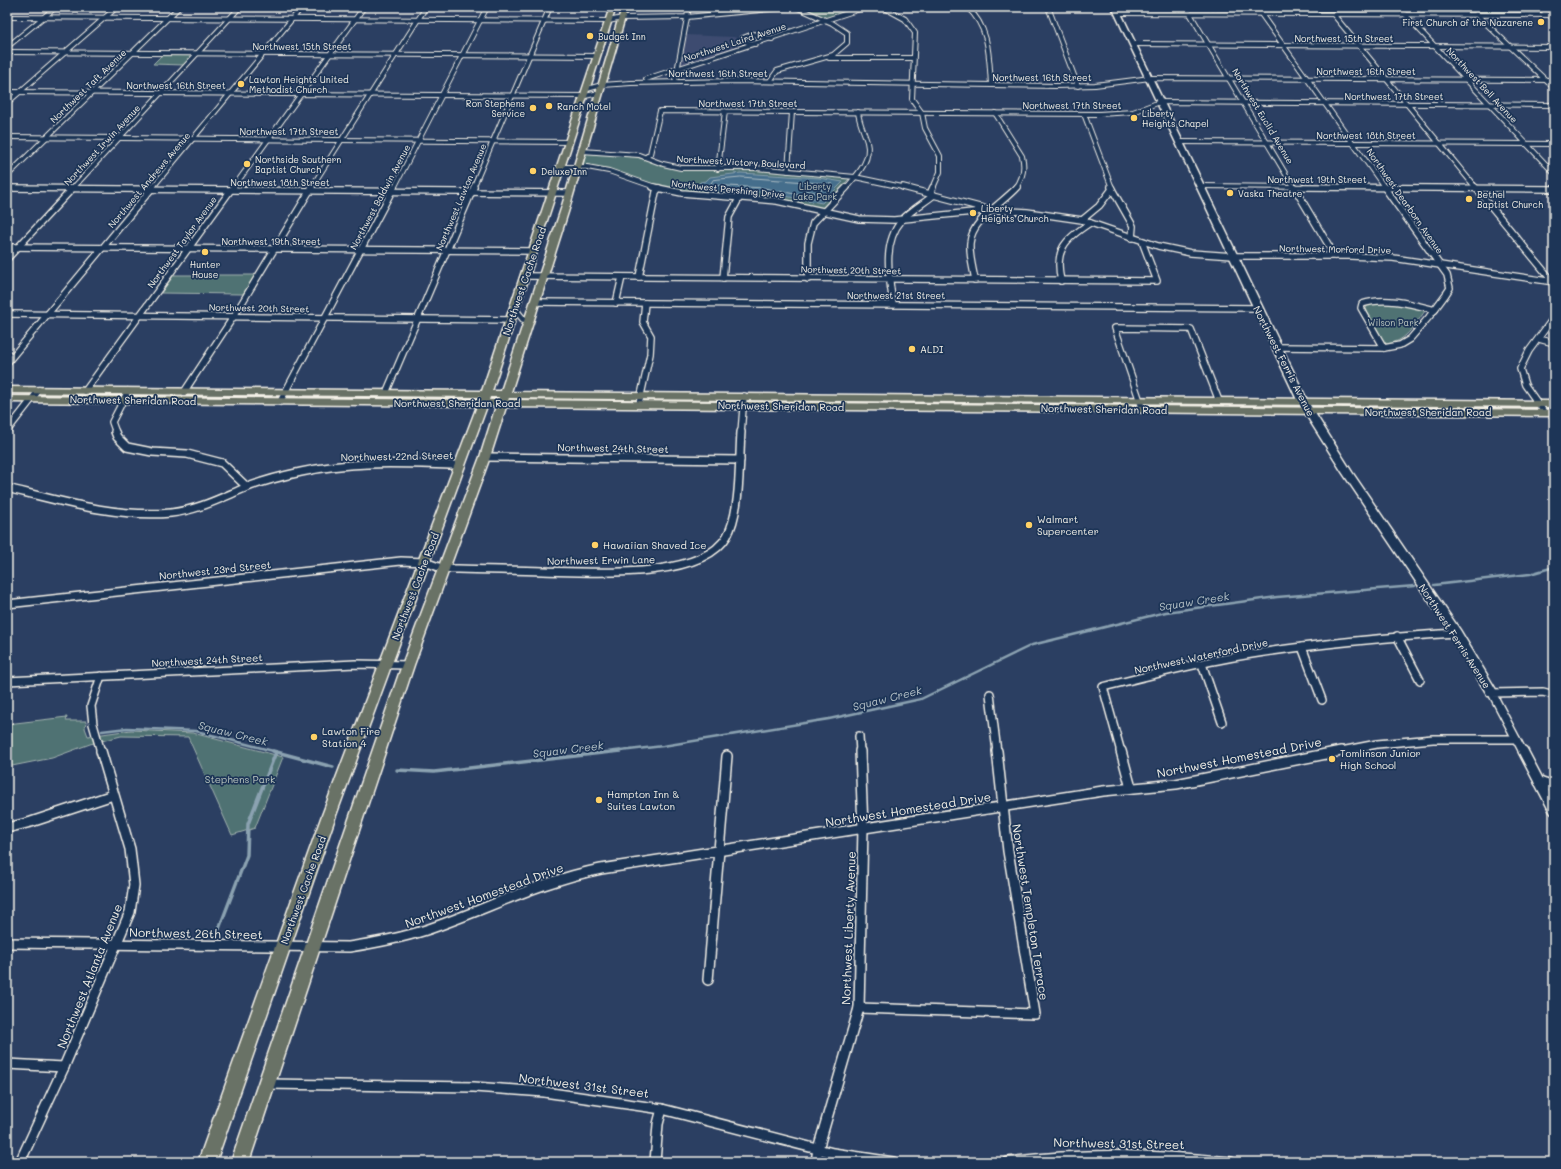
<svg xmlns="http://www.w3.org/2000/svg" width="1561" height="1169" font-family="Mali,sans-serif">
<rect width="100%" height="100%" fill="#2b3f62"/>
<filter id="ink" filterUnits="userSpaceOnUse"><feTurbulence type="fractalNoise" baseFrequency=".025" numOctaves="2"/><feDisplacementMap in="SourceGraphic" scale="8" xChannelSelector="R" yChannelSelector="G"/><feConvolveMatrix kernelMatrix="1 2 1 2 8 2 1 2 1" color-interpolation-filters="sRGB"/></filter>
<g filter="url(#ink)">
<!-- built -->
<polygon fill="#3c4b6f" points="687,35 734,37 751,44 681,66"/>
<!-- green -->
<g fill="#4f7273" stroke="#a2b2ae">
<polygon points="800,7 861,7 825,19"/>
<polygon points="1258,7 1394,7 1400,13 1263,13"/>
<polygon points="1426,7 1501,7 1508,14 1432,13"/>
<polygon points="162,55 191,55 192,56 184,65 153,64"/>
<polygon points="586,153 633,156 678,169 749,169 850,178 821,209 776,199 693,193 660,187 611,170 583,165"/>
<polygon points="174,275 255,275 243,294 161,293"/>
<path d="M1380,302L1422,309L1425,311C1414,326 1405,343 1385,344L1370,321L1366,308L1369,303Z"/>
<polygon points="67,717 66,721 86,721 85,728 88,736 131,730 193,733 283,757 255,828 232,835 188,737 121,736 90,744 52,758 7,767 7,724"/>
</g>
<!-- water -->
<polygon fill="#456e8c" stroke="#8ba2b1" points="741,173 819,178 843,182 822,203 763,192 710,190 699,185 700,182 706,181 710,177"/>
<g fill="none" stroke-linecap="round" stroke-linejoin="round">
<!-- shore -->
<g stroke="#aebdc3" stroke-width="1">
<polygon points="741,177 832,184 833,186 820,199 764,188 710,185 713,180"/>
<polygon points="806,187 821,187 822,190 818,193 805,190 804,188"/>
</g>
<!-- stream-far1 -->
<g stroke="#8ba2b1" stroke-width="2.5">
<polyline points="1434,585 1530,574 1554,567"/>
<polyline points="102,731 127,728 196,731 277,752"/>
<polyline points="612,752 663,746 829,719 921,699 1032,645 1166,612 1277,597 1415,586"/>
</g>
<!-- stream -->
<g stroke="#8ba2b1" stroke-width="3.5">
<polyline points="273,751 333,767"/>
<polyline points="397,770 434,772 620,751"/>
<polyline points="217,934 247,855 248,824 276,752"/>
</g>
<!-- street-far3 casing -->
<g stroke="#f4f1e8" stroke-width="6">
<g id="street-far3">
<polyline points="563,7 613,7"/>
<polyline points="883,7 905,19 915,33 912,99 922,113 925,128 940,156 940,172 933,188"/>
<path d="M967,7C990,28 989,56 991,85"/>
<polyline points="1048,7 1078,86"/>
<polyline points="1186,7 1294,188"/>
<polyline points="1256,7 1385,188"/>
<polyline points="1398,7 1554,173"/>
<polyline points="1539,7 1550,16"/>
<polyline points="1118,13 1554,15"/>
<polyline points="1333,14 1476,188"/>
<polyline points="1476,14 1554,88"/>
<polyline points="7,17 609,21 622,18 687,17 791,7"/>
<polyline points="755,44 744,41 743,38 753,34 772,39"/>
<polyline points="1134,44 1554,47"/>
<polyline points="7,47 56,7"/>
<polyline points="7,52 597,56"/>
<polyline points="829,58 912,58"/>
<polyline points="646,79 866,7"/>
<polyline points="770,81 777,71 833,55 847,43 847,33 832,23 796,7"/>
<polyline points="675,82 689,7"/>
<polyline points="587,89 602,85 631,83 734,81 1056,86 1095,85 1150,78 1554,80"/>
<polyline points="7,92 585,96 599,93"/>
<polyline points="7,103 117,7"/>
<path d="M995,113L1022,156C1025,167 1023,178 1016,188"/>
<polyline points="1084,114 1112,188"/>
<polyline points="7,137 570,142"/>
<polyline points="1178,142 1554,144"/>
<polyline points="582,151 639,155 663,164 681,168 756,168 855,177 907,188"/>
<polyline points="646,157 650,154 660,111 1099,114 1133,112 1160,102 1554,105"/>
<polyline points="562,167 587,167 609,171 658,188"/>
<polyline points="718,169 725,111"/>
<polyline points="788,171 792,112"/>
<polyline points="7,176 179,7"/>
<polyline points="1199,186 1422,188"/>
<polyline points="73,188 240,7"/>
<polyline points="152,188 302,7"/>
<polyline points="233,188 364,7"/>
<polyline points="311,188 426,7"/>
<polyline points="394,188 487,7"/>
<polyline points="473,188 550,7"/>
<path d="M846,188C857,175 872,160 867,142C864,131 859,123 858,112"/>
</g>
</g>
<!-- street-far2 casing -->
<g stroke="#f4f1e8" stroke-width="8">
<g id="street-far2">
<polyline points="653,187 682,193 777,201 859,219 894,220 993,210 1027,212 1082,220 1158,246 1191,253 1233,256 1351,256 1393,258 1554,282"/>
<polyline points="903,187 987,209"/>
<polyline points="1294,187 1335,256"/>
<polyline points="1304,187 1554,189"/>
<polyline points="1475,187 1554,283"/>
<polyline points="7,188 570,193"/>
<polyline points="1112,189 1133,226 1132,238"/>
<polyline points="930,194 933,187"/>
<polyline points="1082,220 1099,206 1112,189 1111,187"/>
<polyline points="7,247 534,251"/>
<polyline points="7,259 74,187"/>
<polyline points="526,276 1157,281 1143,244 1145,242"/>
<polyline points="639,277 656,192 659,188"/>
<polyline points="723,278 729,217 740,197"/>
<polyline points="808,279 808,243 813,223 847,187"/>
<path d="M975,280C973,268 969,255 970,243C972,219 1002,204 1017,187"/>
<path d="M1061,281C1054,250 1065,239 1090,223"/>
<polyline points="535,302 1257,308"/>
<polyline points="616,303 622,277"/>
<path d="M893,304C889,276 882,243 902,220C911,210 924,203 934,195"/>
<polyline points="515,309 523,319 529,320"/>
<polyline points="7,314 511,320"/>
<polyline points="1539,339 1554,343"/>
<polyline points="1276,347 1384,348 1400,345 1410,339 1429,317 1446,294 1450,288 1447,275 1384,187"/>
<path d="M1384,348L1361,308L1362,304C1385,296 1412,304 1435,310"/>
<polyline points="7,363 153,187"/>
<polyline points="85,391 233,187"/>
<polyline points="184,392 234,316 312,187"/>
<polyline points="386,393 474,187"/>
<polyline points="280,402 394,187"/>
<polyline points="639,404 650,354 651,336 643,322 645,303"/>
<polyline points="1143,410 1115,328 1191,329 1219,401"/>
<polyline points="1544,412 1525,385 1520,369 1529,351 1554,317"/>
<polyline points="7,431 39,390"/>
<polyline points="116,433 112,422 128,391"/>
<polyline points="741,433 744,396"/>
</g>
</g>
<!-- street-far1 casing -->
<g stroke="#f4f1e8" stroke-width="10">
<g id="street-far1">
<polyline points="115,432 117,437 127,447 152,452 187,454 222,463 247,487"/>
<polyline points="485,457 740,460"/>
<path d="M7,488C60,501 116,518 171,513C198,510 221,498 245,488C263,481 282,476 301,472C353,460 408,464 461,465"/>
<path d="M7,604L401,561L425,562L444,569H458C486,570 515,570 543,571C588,572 702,581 727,536C741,512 739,460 741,432"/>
<polyline points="1397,636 1420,680"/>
<polyline points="1302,647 1322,700"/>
<polyline points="1202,664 1222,722"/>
<polyline points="101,676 91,706 93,724 101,752"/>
<polyline points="7,681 355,664 408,665"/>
<polyline points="990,694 997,752"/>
<polyline points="859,736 860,752"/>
<path d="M1121,752L1103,687C1141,678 1179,667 1218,660C1297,645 1376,638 1456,633"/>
<polyline points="1336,752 1377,744 1433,739 1516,739"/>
<polyline points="1523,752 1492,693 1543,692 1554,695"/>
</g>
</g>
<!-- street casing -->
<g stroke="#f4f1e8" stroke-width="12">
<g id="street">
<polyline points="1121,751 1131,788"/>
<polyline points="1523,751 1554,810"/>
<polyline points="1539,782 1554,787"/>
<polyline points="7,828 31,822 113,795"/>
<path d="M7,943L349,947C375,943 401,938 426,930C485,910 540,881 601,869L1103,791L1176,784L1341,751"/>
<polyline points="708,980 727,756"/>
<polyline points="859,1008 1035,1014 1008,851 997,751"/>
<polyline points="7,1064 64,1067"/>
<polyline points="267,1084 474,1087 544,1092 662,1109 833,1153 893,1162"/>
<polyline points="20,1162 64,1067 130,912 134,885 130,849 101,751"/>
<polyline points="655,1162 658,1124 662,1109"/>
<polyline points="816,1162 818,1149 859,1008 863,828 860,751"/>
<path d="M1008,1162C1083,1152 1156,1154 1231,1162"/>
</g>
</g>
<!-- secondary casing -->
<g stroke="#f4f1e8" stroke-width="3">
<polygon id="secondary" points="1112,7 1118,7 1308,402 1352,472 1460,630 1498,693 1496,696 1488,696 1451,634 1342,472 1298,402"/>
</g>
<!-- primary casing -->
<g stroke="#f4f1e8" stroke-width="3">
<path id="primary" d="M610,7H616L492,391H501L561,209L622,7H628L569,209L511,392L1554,401V407L509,398L508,400L1554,410V416L506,407L490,457L414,665L249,1162H231L402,665L480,457L496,406H487L335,818L216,1162H198L321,818L477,406L7,402V396L479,400L480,397L7,393V387L482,391ZM490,397H499L498,400H489Z"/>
</g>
<!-- street-far3 -->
<use href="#street-far3" stroke="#1d3557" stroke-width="4"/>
<!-- street-far2 -->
<use href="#street-far2" stroke="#1d3557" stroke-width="5.5"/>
<!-- street-far1 -->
<use href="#street-far1" stroke="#1d3557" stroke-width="7"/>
<!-- street -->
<use href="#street" stroke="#1d3557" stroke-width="9"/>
<!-- secondary -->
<use href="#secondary" fill="#1d3557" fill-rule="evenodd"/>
<!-- primary -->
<use href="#primary" fill="#697266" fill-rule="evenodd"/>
</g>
</g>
<!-- markers -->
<g fill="#ffd166" stroke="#1d3557" stroke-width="1.5">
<circle cx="1541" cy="22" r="4"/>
<circle cx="590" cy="36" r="4"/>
<circle cx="241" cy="84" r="4"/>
<circle cx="549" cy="106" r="4"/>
<circle cx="533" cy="108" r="4"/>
<circle cx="1134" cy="118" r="4"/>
<circle cx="247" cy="164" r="4"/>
<circle cx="533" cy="171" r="4"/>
<circle cx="1230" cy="193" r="4"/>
<circle cx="1469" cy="199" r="4"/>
<circle cx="973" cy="213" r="4"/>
<circle cx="205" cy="252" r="4"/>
<circle cx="912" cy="349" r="4"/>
<circle cx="1029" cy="525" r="4"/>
<circle cx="595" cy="545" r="4"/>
<circle cx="314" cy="737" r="4"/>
<circle cx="1332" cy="759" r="4"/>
<circle cx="599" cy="800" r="4"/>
</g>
<g text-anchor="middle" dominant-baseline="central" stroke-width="3.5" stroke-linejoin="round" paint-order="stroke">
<!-- far-poi labels -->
<g font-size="9" fill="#f4f1e8" stroke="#1d3557" text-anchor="start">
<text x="1533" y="22" text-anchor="end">First Church of the Nazarene</text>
<text x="598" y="36">Budget Inn</text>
<text x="249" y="79">Lawton Heights United<tspan x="249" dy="10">Methodist Church</tspan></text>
<text x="525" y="103" text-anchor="end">Ron Stephens<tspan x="525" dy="10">Service</tspan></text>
<text x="557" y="106">Ranch Motel</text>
<text x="1142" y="113">Liberty<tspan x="1142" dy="10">Heights Chapel</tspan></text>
<text x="255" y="159">Northside Southern<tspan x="255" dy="10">Baptist Church</tspan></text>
<text x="541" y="171">Deluxe Inn</text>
<text x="1238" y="193">Vaska Theatre</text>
<text x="1477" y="194">Bethel<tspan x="1477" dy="10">Baptist Church</tspan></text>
<text x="981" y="208">Liberty<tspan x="981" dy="10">Heights Church</tspan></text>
<text x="205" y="264" text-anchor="middle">Hunter<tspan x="205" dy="10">House</tspan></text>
</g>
<!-- far-street labels -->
<g font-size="9" fill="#f4f1e8" stroke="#1d3557">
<text x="1344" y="38">Northwest 15th Street</text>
<text transform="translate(735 42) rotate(-18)">Northwest Laird Avenue</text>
<text x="302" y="46">Northwest 15th Street</text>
<text x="1366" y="71">Northwest 16th Street</text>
<text x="718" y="73">Northwest 16th Street</text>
<text x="1042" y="77">Northwest 16th Street</text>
<text x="176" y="85">Northwest 16th Street</text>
<text transform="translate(1482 85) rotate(47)">Northwest Bell Avenue</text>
<text transform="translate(88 86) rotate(-44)">Northwest Taft Avenue</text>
<text x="1394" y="96">Northwest 17th Street</text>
<text x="748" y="103">Northwest 17th Street</text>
<text x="1072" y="105">Northwest 17th Street</text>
<text transform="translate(1263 116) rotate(59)">Northwest Euclid Avenue</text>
<text x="289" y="131">Northwest 17th Street</text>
<text x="1366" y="135">Northwest 18th Street</text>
<text transform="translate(102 145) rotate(-47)">Northwest Irwin Avenue</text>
<text transform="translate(741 162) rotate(3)">Northwest Victory Boulevard</text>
<text x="1317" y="179">Northwest 19th Street</text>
<text transform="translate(149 180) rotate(-50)">Northwest Andrews Avenue</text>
<text x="280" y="182">Northwest 18th Street</text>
<text transform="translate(728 189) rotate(6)">Northwest Pershing Drive</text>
<text transform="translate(380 197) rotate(-62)">Northwest Baldwin Avenue</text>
<text transform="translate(461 197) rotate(-67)">Northwest Lawton Avenue</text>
<text transform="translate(1405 201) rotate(55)">Northwest Dearborn Avenue</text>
<text x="271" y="241">Northwest 19th Street</text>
<text transform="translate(182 242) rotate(-54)">Northwest Taylor Avenue</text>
<text transform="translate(1335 249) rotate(1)">Northwest Morford Drive</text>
<text transform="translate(851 270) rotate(1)">Northwest 20th Street</text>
<text x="896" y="295">Northwest 21st Street</text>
<text transform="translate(259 308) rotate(1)">Northwest 20th Street</text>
</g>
<!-- far-park labels -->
<g font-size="9" fill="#bac5bf" stroke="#1d3557">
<text x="815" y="186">Liberty<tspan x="815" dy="10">Lake Park</tspan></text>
<text x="1393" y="322">Wilson Park</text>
</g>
<!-- street labels -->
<g font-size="10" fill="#f4f1e8" stroke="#1d3557">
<text transform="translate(524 281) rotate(-71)">Northwest Cache Road</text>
<text transform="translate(1284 361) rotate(63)">Northwest Ferris Avenue</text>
<text transform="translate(133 400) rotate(1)">Northwest Sheridan Road</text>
<text x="457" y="403">Northwest Sheridan Road</text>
<text transform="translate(781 406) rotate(1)">Northwest Sheridan Road</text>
<text transform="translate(1104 409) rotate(1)">Northwest Sheridan Road</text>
<text x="1428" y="412">Northwest Sheridan Road</text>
<text transform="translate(613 448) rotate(1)">Northwest 24th Street</text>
<text transform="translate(397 456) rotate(-1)">Northwest 22nd Street</text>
<text transform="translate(601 560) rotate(-1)">Northwest Erwin Lane</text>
<text transform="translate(215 570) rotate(-6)">Northwest 23rd Street</text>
<text transform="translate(415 586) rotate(-69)">Northwest Cache Road</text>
<text transform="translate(1455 636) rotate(57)">Northwest Ferris Avenue</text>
<text transform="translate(1201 656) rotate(-12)">Northwest Waterford Drive</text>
<text transform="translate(207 660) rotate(-3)">Northwest 24th Street</text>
<text transform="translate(303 890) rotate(-70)">Northwest Cache Road</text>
</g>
<!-- poi labels -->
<g font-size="10" fill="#f4f1e8" stroke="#1d3557" text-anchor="start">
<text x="920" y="349">ALDI</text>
<text x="1037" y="519">Walmart<tspan x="1037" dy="12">Supercenter</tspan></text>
<text x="603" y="545">Hawaiian Shaved Ice</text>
<text x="322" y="731">Lawton Fire<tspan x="322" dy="12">Station 4</tspan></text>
<text x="1340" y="753">Tomlinson Junior<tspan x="1340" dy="12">High School</tspan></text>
<text x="607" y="794">Hampton Inn &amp;<tspan x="607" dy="12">Suites Lawton</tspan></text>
</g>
<!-- park labels -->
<g font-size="10" fill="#bac5bf" stroke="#1d3557">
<text x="240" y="779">Stephens Park</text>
</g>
<!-- water labels -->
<g font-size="11" font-style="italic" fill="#b7c3c8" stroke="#1d3557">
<text transform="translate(1194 601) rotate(-9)">Squaw Creek</text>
<text transform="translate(887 698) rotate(-14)">Squaw Creek</text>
<text transform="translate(233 733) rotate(14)">Squaw Creek</text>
<text transform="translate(568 749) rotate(-7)">Squaw Creek</text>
</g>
<!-- near-street labels -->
<g font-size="12" fill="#f4f1e8" stroke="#1d3557">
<text transform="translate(1239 757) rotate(-11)">Northwest Homestead Drive</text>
<text transform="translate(908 809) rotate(-9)">Northwest Homestead Drive</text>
<text transform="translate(484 895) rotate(-20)">Northwest Homestead Drive</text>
<text transform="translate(1031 912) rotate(81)">Northwest Templeton Terrace</text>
<text transform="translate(848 928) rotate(-88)">Northwest Liberty Avenue</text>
<text transform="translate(196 933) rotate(1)">Northwest 26th Street</text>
<text transform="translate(89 976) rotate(-68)">Northwest Atlanta Avenue</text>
<text transform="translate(584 1085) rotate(7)">Northwest 31st Street</text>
<text transform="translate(1119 1143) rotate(1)">Northwest 31st Street</text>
</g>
</g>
<!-- margin -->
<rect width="1561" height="1169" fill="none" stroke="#1d3557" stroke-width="24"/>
<rect x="12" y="12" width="1537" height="1145" fill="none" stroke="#f4f1e8" stroke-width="1.5" filter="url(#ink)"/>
</svg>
